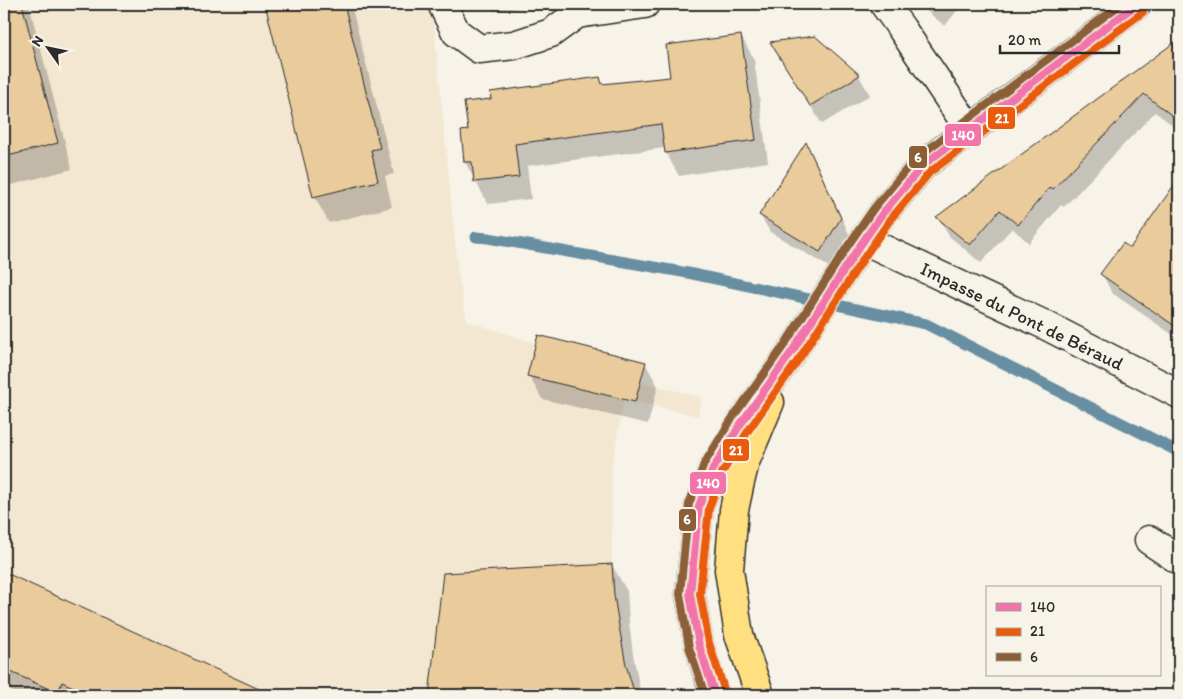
<svg xmlns="http://www.w3.org/2000/svg" width="1183" height="699" font-family="Itim,sans-serif">
<rect width="100%" height="100%" fill="#f7f3e8"/>
<filter id="ink" filterUnits="userSpaceOnUse"><feTurbulence type="fractalNoise" baseFrequency=".02" numOctaves="2"/><feDisplacementMap in="SourceGraphic" scale="10" xChannelSelector="R" yChannelSelector="G"/><feConvolveMatrix kernelMatrix="1 2 1 2 8 2 1 2 1" color-interpolation-filters="sRGB"/></filter>
<g filter="url(#ink)">
<!-- built -->
<polygon fill="#f3e7d1" points="4,4 432,4 458,273 467,321 535,343 537,335 646,362 641,382 702,397 698,416 624,399 612,467 612,564 614,595 619,626 626,665 635,695 4,695"/>
<!-- shadow -->
<g fill="#0003">
<polygon points="4,4 29,4 72,169 4,187"/>
<polygon points="266,4 351,4 394,174 385,176 392,207 329,223 314,196"/>
<polygon points="488,4 554,4 493,11"/>
<polygon points="918,4 962,4 945,26"/>
<polygon points="741,36 754,59 768,162 679,176 666,153 665,148 527,166 531,199 488,204 465,162 469,131 493,100 599,78 603,85 671,78"/>
<polygon points="814,38 859,76 870,95 822,124 782,61"/>
<polygon points="1179,40 1179,130 1155,112 1064,207 1061,205 1029,243 1012,228 981,263 949,236 938,217"/>
<polygon points="806,145 815,160 850,236 829,267 770,232 760,215"/>
<polygon points="1179,181 1179,347 1170,333 1112,293 1102,274 1130,249"/>
<polygon points="645,363 658,386 648,424 542,399 529,376"/>
<polygon points="612,565 627,591 629,622 633,654 641,695 430,695 444,575"/>
<polygon points="4,573 269,695 21,695 4,688"/>
</g>
<g fill="none" stroke-linecap="round" stroke-linejoin="round">
<!-- stream -->
<polyline stroke="#688ea2" stroke-width="11" points="476,237 488,238 688,273 926,324 1179,452"/>
</g>
<!-- building -->
<g fill="#e9cb9c" stroke="#2b2b2b">
<polygon points="4,4 22,4 58,143 4,157"/>
<polygon points="265,4 344,4 380,148 371,150 378,181 313,197"/>
<polygon points="741,35 756,140 665,153 661,124 515,144 519,177 474,182 472,162 464,162 461,131 468,130 464,102 491,99 490,92 600,77 602,84 670,77 666,45"/>
<polygon points="815,36 860,75 810,106 770,42"/>
<polygon points="1179,39 1179,121 1144,94 1053,189 1050,187 1018,225 1000,210 970,245 936,217"/>
<polygon points="806,142 841,218 820,252 759,215"/>
<polygon points="1179,178 1179,329 1100,274 1123,243 1130,248"/>
<polygon points="538,335 646,362 635,402 527,376"/>
<polygon points="612,564 614,595 619,626 626,665 635,695 429,695 443,573"/>
<polygon points="4,572 272,695 91,695 62,682 58,693 4,669"/>
</g>
<g fill="none" stroke-linecap="round" stroke-linejoin="round">
<!-- minor casing -->
<g stroke="#2b2b2b" stroke-width="31">
<g id="minor">
<polyline points="443,4 443,6 456,32 479,49 514,45 551,33 577,14 645,4"/>
<polyline points="884,4 902,29 970,130"/>
<polyline points="864,240 1045,325 1179,394"/>
<polyline points="1149,540 1179,560"/>
</g>
</g>
<!-- major casing -->
<g stroke="#2b2b2b" stroke-width="31">
<g id="major">
<polyline points="715,695 699,645 690,594 699,506 713,469 740,425 793,350 855,253 882,214 923,165 1137,4"/>
<polyline points="760,695 739,635 729,570 734,510 740,482 745,462 770,402"/>
</g>
</g>
<!-- minor -->
<use href="#minor" stroke="#f7f3e8" stroke-width="28"/>
<!-- major -->
<use href="#major" stroke="#ffdf80" stroke-width="28"/>
<!-- bus-1 casing -->
<g stroke="#f7f3e8" stroke-width="11">
<polyline id="bus-1" points="715,695 699,645 690,594 699,506 713,469 740,425 793,350 855,253 882,214 923,165 1137,4"/>
</g>
<!-- bus-2 casing -->
<g stroke="#f7f3e8" stroke-width="11">
<polyline id="bus-2" points="725,692 709,643 700,594 709,508 722,473 748,431 801,356 863,259 890,220 930,172 1143,12"/>
</g>
<!-- bus-3 casing -->
<g stroke="#f7f3e8" stroke-width="11">
<polyline id="bus-3" points="705,695 689,647 680,594 689,504 704,464 731,420 785,344 847,247 874,208 915,159 1121,4"/>
</g>
<!-- bus-1 -->
<use href="#bus-1" stroke="#f274a9" stroke-width="8"/>
<!-- bus-2 -->
<use href="#bus-2" stroke="#ea5b0b" stroke-width="8"/>
<!-- bus-3 -->
<use href="#bus-3" stroke="#8b5e37" stroke-width="8"/>
</g>
</g>
<g text-anchor="middle" dominant-baseline="central" stroke-width="4" stroke-linejoin="round" paint-order="stroke">
<!-- street labels -->
<g font-size="19" fill="#2b2b2b" stroke="#f7f3e8">
<text transform="translate(1022 316) rotate(26)">Impasse du Pont de Béraud</text>
</g>
</g>
<g stroke="#f7f3e8" stroke-width="2">
<rect x="987" y="106" width="29" height="24" rx="5" fill="#ea5b0b"/>
<rect x="944" y="123" width="38" height="24" rx="5" fill="#f274a9"/>
<rect x="908" y="145" width="20" height="24" rx="5" fill="#8b5e37"/>
<rect x="722" y="438" width="28" height="24" rx="5" fill="#ea5b0b"/>
<rect x="689" y="471" width="38" height="24" rx="5" fill="#f274a9"/>
<rect x="678" y="508" width="19" height="24" rx="5" fill="#8b5e37"/>
</g>
<g font-size="14" text-anchor="middle" font-weight="bold" fill="#fff">
<text x="1002" y="123">21</text>
<text x="963" y="140">140</text>
<text x="918" y="162">6</text>
<text x="736" y="455">21</text>
<text x="708" y="488">140</text>
<text x="687" y="524">6</text>
</g>
<!-- margin -->
<rect width="1183" height="699" fill="none" stroke="#f7f3e8" stroke-width="20"/>
<rect x="10" y="10" width="1163" height="679" fill="none" stroke="#2b2b2b" stroke-width="2" filter="url(#ink)"/>
<!-- legend -->
<rect x="986" y="586" width="175" height="90" fill="#f7f3e8" stroke="#a5a39c"/>
<rect x="996" y="603" width="25" height="8" fill="#f274a9" stroke="#a5a39c"/>
<text x="1030" y="612" font-size="15" fill="#2b2b2b">140</text>
<rect x="996" y="628" width="25" height="8" fill="#ea5b0b" stroke="#a5a39c"/>
<text x="1030" y="636" font-size="15" fill="#2b2b2b">21</text>
<rect x="996" y="653" width="25" height="8" fill="#8b5e37" stroke="#a5a39c"/>
<text x="1030" y="662" font-size="15" fill="#2b2b2b">6</text>
<!-- north arrow -->
<g transform="translate(48 48) rotate(303)" stroke="#f7f3e8" stroke-width="4" paint-order="stroke">
<path d="M0-4L9 19L0 12L-9 19Z" fill="#2b2b2b"/>
<text y="-8" font-size="14" font-weight="bold" text-anchor="middle" fill="#2b2b2b">N</text>
</g>
<!-- scale -->
<path d="M1000 45v8h119v-8" fill="none" stroke="#2b2b2b" stroke-width="2.5"/>
<text x="1008" y="45" font-size="15" fill="#2b2b2b" stroke="#f7f3e8" stroke-width="4" paint-order="stroke">20 m</text>
</svg>
